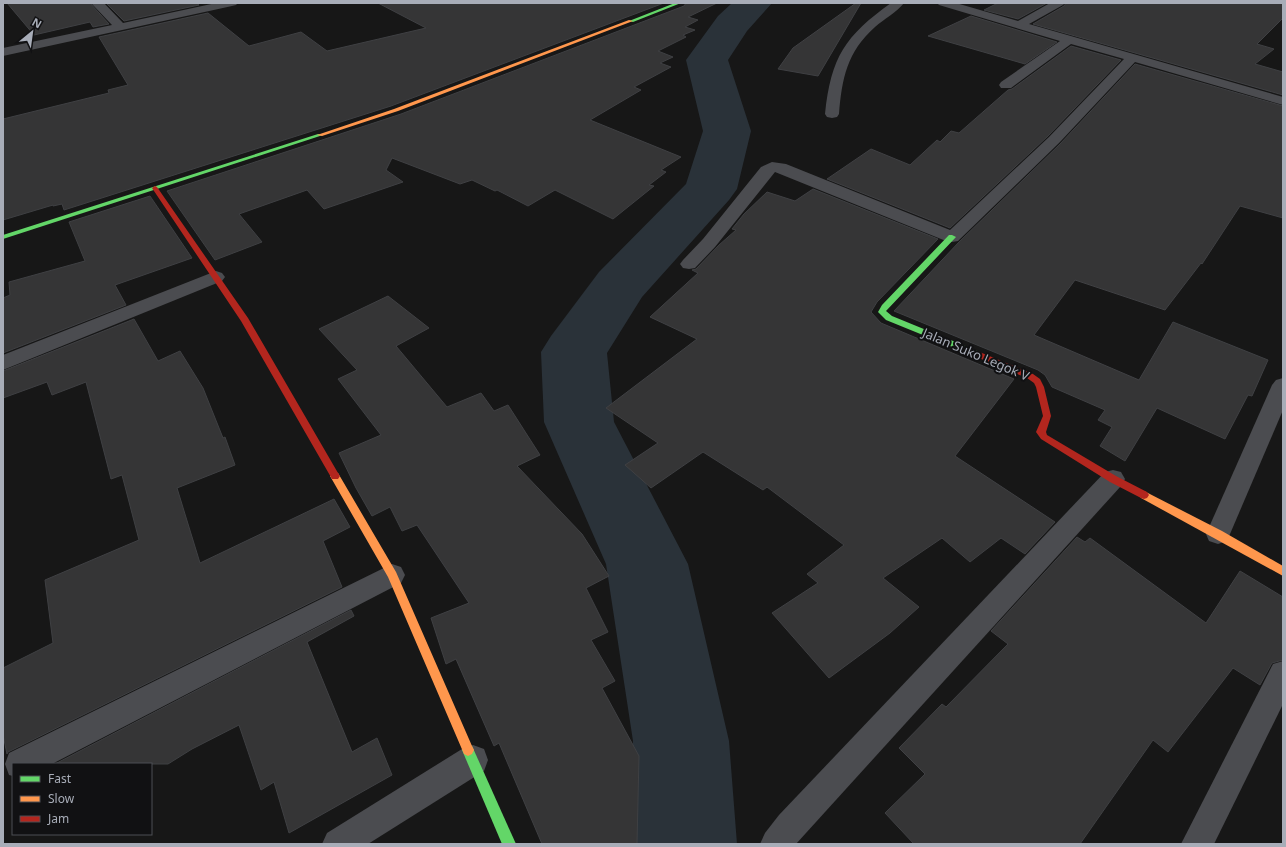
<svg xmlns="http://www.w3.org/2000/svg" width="1286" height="847" font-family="'Noto Sans',sans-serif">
<rect width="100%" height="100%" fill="#171717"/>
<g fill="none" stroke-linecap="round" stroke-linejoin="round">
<!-- river -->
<polygon fill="#2a3239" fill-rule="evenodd" points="732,3 772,3 747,31 728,60 751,131 737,189 729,200 642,297 607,353 614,422 688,564 729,741 737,844 633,844 633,741 606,564 544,422 541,352 551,336 599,272 686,184 703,131 686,60 718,16"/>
</g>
<!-- building -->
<g fill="#353536" stroke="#3f4043">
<polygon points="7,3 90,3 109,24 93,27 90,22 34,35"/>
<polygon points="106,3 196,3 199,5 124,21"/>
<polygon points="378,3 664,3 391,106 64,210 62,204 53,206 53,205 3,220 3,119 109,93 108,90 128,85 99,37 208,13 249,46 301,32 327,51 426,28"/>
<polygon points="686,3 717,3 688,17 698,20 685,27 695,30 683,35 686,37 658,51 673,57 660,63 671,67 634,87 641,90 590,120 681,157 661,170 666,172 649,185 654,186 613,219 555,190 528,206 497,190 495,191 472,180 460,184 392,158 386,170 403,182 324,209 307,190 239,214 262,242 215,260 167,191 401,114 684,6"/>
<polygon points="856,3 861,3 818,76 778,69 793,48"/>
<polygon points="998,3 1047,3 1018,19 984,10"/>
<polygon points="1066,3 1283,3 1283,18 1257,44 1274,49 1255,64 1283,72 1283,95 1033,24 1064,6"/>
<polygon points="971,16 1057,42 1025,64 928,36"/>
<polygon points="1071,46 1121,60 1048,136 950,228 827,179 871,149 910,165 937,140 940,142 951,131 959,133 1008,90 1012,89"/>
<polygon points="1135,64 1283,106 1283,218 1240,206 1202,264 1201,263 1165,310 1075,280 1034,335 1139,380 1173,322 1268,360 1252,396 1248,395 1225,439 1157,408 1125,461 1100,446 1112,427 1098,420 1105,410 1052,387 1045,375 1038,370 894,311 959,242 1060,144"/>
<polygon points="813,189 938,239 877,302 871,312 881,323 1014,379 955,456 1055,522 1025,554 1001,538 970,562 942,538 883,578 919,607 890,633 829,678 772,613 818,583 807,574 844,545 767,487 763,490 703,452 651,488 625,465 658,443 606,408 697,339 650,317 698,273 692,270 696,269 719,245 736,230 732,229 744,214 767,192 795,201"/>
<polygon points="150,196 192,258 115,285 126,305 3,353 3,298 10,295 9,282 85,261 69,222"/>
<polygon points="388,296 429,328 396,346 447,407 481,393 494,411 508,405 540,455 517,466 582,534 609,576 586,588 608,632 591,640 615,681 602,688 639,756 637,844 542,844 499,743 494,746 456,659 446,664 431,618 469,603 417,525 402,531 390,507 372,516 356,488 339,453 381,435 338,379 357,370 319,329"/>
<polygon points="134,319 158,361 180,351 203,388 223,438 225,437 235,465 177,488 200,563 334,499 350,527 323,541 342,587 8,752 7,754 3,735 3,668 53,643 45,580 139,540 122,475 111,479 86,382 52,395 47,382 3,398 3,371"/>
<polygon points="1077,537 1085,542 1090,538 1206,623 1240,571 1283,597 1283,660 1272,663 1260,685 1233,668 1168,752 1153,740 1080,844 914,844 885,813 925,774 899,748 942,704 946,707 1008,644 991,631"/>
<polygon points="351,610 354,616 307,642 352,752 377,738 392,775 289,833 274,782 261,790 239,725 192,749 168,764 55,764"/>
</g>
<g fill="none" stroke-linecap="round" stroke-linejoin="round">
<!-- street -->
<g fill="#4b4c50" fill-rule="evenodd">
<polygon points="91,3 104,3 123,23 216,3 238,3 236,5 232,6 3,56 3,48 112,25"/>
<path d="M891,3H904C897,12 884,19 875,27C847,52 842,78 839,114L837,117L832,118L827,117L825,114C831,57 845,36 891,3Z"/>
<polygon points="937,3 956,3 1018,21 1050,3 1065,3 1063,5 1029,24 1283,97 1283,105 1135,62 1059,143 958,241 952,242 946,241 775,172 715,247 695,268 689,269 683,268 680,264 683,260 703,239 761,167 772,162 786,164 950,230 1049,137 1124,59 1071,44 1011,88 1001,88 999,85 1001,82 1060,41 939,5"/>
<polygon points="216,271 222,273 225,277 222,281 3,370 3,355"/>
<polygon points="1283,378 1283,410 1230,534 1227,541 1218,544 1209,541 1206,534 1272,385 1276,380"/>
<polygon points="1113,470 1121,472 1125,479 1121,486 796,844 760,844 765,833 779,815 1105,472"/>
<polygon points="392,564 401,567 405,575 401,583 52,764 13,764 13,776 9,775 5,764 9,753"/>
<polygon points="1283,661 1283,704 1214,844 1181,844 1273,664"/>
<polygon points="473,745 484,749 488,760 484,771 368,844 322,844 327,833 462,749"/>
</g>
<!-- fast -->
<g fill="#63d668" fill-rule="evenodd">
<polygon points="675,3 681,3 633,22 629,21"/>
<polygon points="318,134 323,135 3,239 3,235"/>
<polygon points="949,235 952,235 956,237 886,311 892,316 980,352 981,354 977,357 886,320 878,312 882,305"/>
<polygon points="468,744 472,746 516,844 502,844 462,750 464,746"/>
</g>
<!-- slow -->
<g fill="#ff974d" fill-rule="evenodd">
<polygon points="629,20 633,21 398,111 322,136 317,135 394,109"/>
<polygon points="335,472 338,473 396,572 472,746 474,750 472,754 468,756 464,754 388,577 330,476 332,473"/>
<polygon points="1144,491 1222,531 1283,566 1283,576 1141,498 1139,495 1141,492"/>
</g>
<!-- jam -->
<g fill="#b3261e" fill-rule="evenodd">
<polygon points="155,186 157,187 248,318 338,473 340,476 338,479 332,479 241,321 152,188"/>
<polygon points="977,351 1033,374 1040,379 1044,387 1051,416 1046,432 1047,435 1116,476 1147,492 1149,495 1147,498 1144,499 1141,498 1110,482 1041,439 1036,432 1043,416 1036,387 1034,383 1027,378 974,356 973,354"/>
</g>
</g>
<g text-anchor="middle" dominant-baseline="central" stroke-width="4" stroke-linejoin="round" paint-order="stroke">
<!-- street labels -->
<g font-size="13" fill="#a8adb8" stroke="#111113">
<text transform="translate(976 354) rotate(23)">Jalan Suko Legok V</text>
</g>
</g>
<!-- border -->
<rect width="1286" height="847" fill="none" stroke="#a8adb8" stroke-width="8"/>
<!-- legend -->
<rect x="12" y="763" width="140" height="72" fill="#111113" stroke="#4d4f55"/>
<rect x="20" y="776" width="20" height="6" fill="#63d668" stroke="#4d4f55"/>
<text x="48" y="783" font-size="12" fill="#a8adb8">Fast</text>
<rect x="20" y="796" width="20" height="6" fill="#ff974d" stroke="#4d4f55"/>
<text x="48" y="803" font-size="12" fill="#a8adb8">Slow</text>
<rect x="20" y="816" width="20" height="6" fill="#b3261e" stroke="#4d4f55"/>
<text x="48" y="823" font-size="12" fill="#a8adb8">Jam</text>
<!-- north arrow -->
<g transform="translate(32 32) rotate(29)" stroke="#111113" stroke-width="3" paint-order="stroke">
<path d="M0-3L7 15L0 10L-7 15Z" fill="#a8adb8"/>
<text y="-6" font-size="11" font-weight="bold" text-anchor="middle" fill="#a8adb8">N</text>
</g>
</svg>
